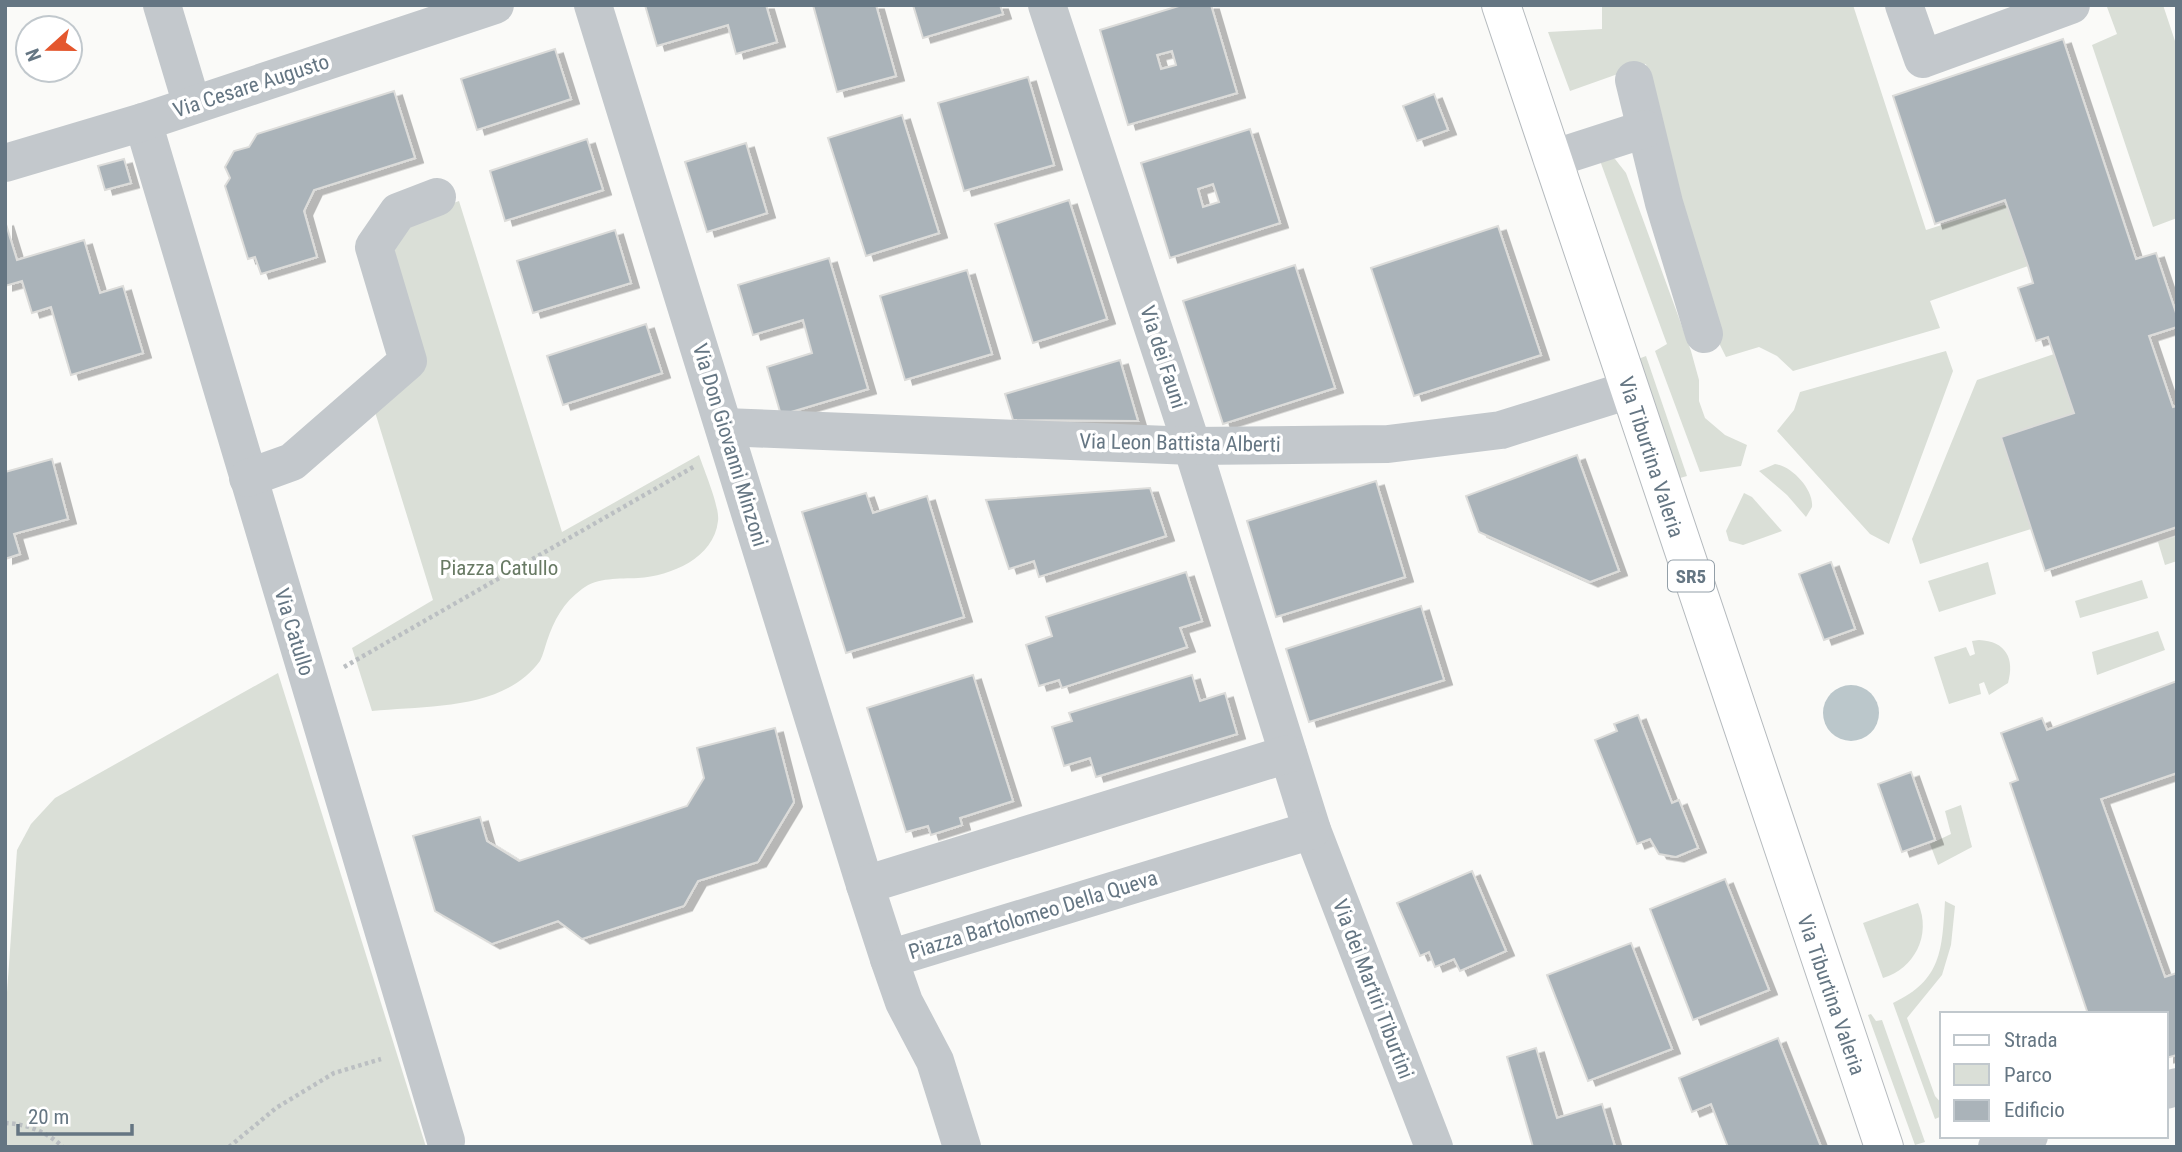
<svg xmlns="http://www.w3.org/2000/svg" width="2182" height="1152" font-family="'Roboto Condensed',sans-serif">
<defs>
<filter id="shadow"><feDropShadow dx="8" dy="4.5" stdDeviation="0" flood-color="#0004"/></filter>
</defs>
<rect width="100%" height="100%" fill="#fafaf8"/>
<!-- green -->
<g fill="#dadfd7">
<path d="M1602,5H1853L1926,230L2007,204L2028,266L1930,301L1940,328L1793,371L1777,356L1759,347L1726,357C1680,267 1667,162 1646,64L1570,91L1548,32L1602,29Z"/>
<polygon points="2163,5 2177,47 2177,218 2153,227 2092,45 2117,34 2107,7"/>
<polygon points="1599,158 1615,159 1626,173 1691,351 1699,380 1699,401 1705,418 1725,435 1747,445 1741,466 1700,472 1655,351 1667,344 1664,336"/>
<path d="M459,201L562,532L699,455C704,470 720,507 718,521C714,558 671,576 638,578C619,579 598,577 582,589C563,603 554,620 547,641C545,647 543,655 540,661C503,711 427,705 372,711L352,648L433,600L375,412L420,364L388,256L408,219Z"/>
<polygon points="1946,351 1953,371 1889,544 1870,534 1777,431 1794,410 1800,392"/>
<polygon points="2054,354 2074,413 2001,438 2031,529 1920,564 1912,539 1977,380"/>
<polygon points="1646,356 1687,476 1673,480 1633,361"/>
<path d="M1775,464C1792,466 1814,490 1812,507L1806,517L1787,495L1759,471Z"/>
<polygon points="1744,493 1752,497 1782,531 1743,545 1729,541 1726,531"/>
<polygon points="2177,536 2177,561 2165,565 2158,542"/>
<polygon points="1988,562 1996,594 1939,612 1928,581"/>
<polygon points="2142,580 2148,598 2080,618 2075,601"/>
<polygon points="2158,631 2165,650 2097,675 2092,652"/>
<path d="M1979,640C2006,641 2015,659 2008,683L1989,695L1984,682L1979,684L1981,694L1949,704L1934,657L1966,647L1970,656L1975,654L1972,641Z"/>
<polygon points="278,673 426,1147 5,1147 5,1021 17,850 31,824 55,798"/>
<polygon points="1961,805 1972,847 1938,865 1930,844 1951,834 1945,811"/>
<path d="M1945,901L1955,906L1951,945L1942,975L1907,1018L1935,1096L1942,1104V1116L1935,1119L1893,1003C1942,980 1942,950 1945,901Z"/>
<path d="M1918,903C1932,935 1914,969 1883,978L1863,923Z"/>
<polygon points="1871,1014 1876,1021 1882,1020 1925,1142 1915,1145 1868,1015"/>
</g>
<!-- water -->
<circle fill="#bbc7cb" cx="1851" cy="713" r="28"/>
<!-- building -->
<g fill="#aab3b9" stroke="#dcdcda" stroke-width="2" fill-rule="evenodd" filter="url(#shadow)">
<polygon points="645,5 766,5 777,42 736,54 728,25 657,46"/>
<polygon points="813,5 876,5 896,76 837,92"/>
<polygon points="913,5 1000,5 1003,14 923,38"/>
<path d="M1182,5H1211L1237,93L1128,125L1100,30ZM1172,51L1176,65L1161,69L1157,55Z"/>
<polygon points="2063,39 2136,259 2156,253 2177,316 2177,327 2149,336 2173,407 2177,406 2177,527 2045,571 2001,437 2074,413 2048,337 2036,341 2018,288 2033,283 2028,266 2005,200 1935,224 1893,96"/>
<polygon points="555,49 571,99 477,130 461,79"/>
<polygon points="1028,77 1054,165 964,191 938,103"/>
<polygon points="394,91 415,158 314,190 304,211 317,257 261,274 255,257 248,259 225,186 230,178 225,167 234,151 249,147 257,134"/>
<polygon points="1434,94 1448,130 1417,141 1403,106"/>
<polygon points="902,115 939,233 866,256 828,138"/>
<path d="M1250,129L1280,223L1170,258L1141,163ZM1213,184L1219,202L1203,207L1198,189Z"/>
<polygon points="587,139 603,190 505,221 490,171"/>
<polygon points="746,143 767,213 707,232 685,162"/>
<polygon points="124,159 131,183 105,190 98,166"/>
<polygon points="1069,200 1107,319 1033,343 995,224"/>
<polygon points="5,221 17,260 84,240 100,293 123,286 143,353 71,375 51,307 32,313 22,281 5,286"/>
<polygon points="1498,226 1541,355 1414,396 1371,268"/>
<polygon points="615,230 631,283 533,313 517,261"/>
<polygon points="829,258 868,389 781,415 767,367 812,353 803,320 753,335 738,285"/>
<polygon points="1295,265 1335,388 1223,424 1183,301"/>
<polygon points="967,270 992,354 905,380 880,296"/>
<polygon points="646,324 662,373 563,405 547,356"/>
<polygon points="1120,360 1138,421 1013,420 1005,394"/>
<polygon points="1577,455 1619,571 1590,582 1479,532 1466,496"/>
<polygon points="52,459 68,519 14,534 20,554 5,559 5,472"/>
<polygon points="1376,481 1405,577 1276,617 1247,521"/>
<polygon points="1150,488 1166,536 1039,577 1034,561 1009,569 986,500"/>
<polygon points="866,493 873,513 927,496 964,617 846,653 802,512"/>
<polygon points="1831,562 1855,629 1824,640 1799,574"/>
<polygon points="1186,572 1202,621 1180,628 1187,647 1062,688 1059,680 1039,686 1026,645 1052,636 1046,617"/>
<polygon points="1421,606 1444,680 1309,722 1286,649"/>
<polygon points="973,675 1013,801 960,818 962,825 931,835 928,826 906,832 867,708"/>
<polygon points="1192,675 1200,701 1225,693 1237,734 1096,777 1090,758 1064,766 1052,727 1072,721 1069,713"/>
<polygon points="2177,681 2177,773 2101,799 2165,977 2177,973 2177,1055 2166,1058 2166,1014 2088,1014 2010,783 2018,780 2001,733 2042,718 2047,730"/>
<polygon points="1638,715 1672,803 1679,800 1698,848 1676,857 1659,854 1650,839 1637,844 1595,740 1617,731 1614,724"/>
<polygon points="775,728 794,802 758,862 698,881 684,906 582,939 558,921 492,944 435,911 413,836 480,817 487,841 519,861 687,806 704,778 697,748"/>
<polygon points="1911,772 1935,840 1902,852 1878,784"/>
<polygon points="1472,871 1506,951 1460,971 1454,959 1435,967 1429,952 1420,956 1397,903"/>
<polygon points="1725,879 1769,990 1693,1020 1650,909"/>
<polygon points="1631,943 1672,1049 1588,1081 1547,975"/>
<polygon points="1778,1038 1821,1147 1728,1147 1711,1104 1692,1112 1679,1078"/>
<polygon points="1536,1048 1557,1118 1602,1104 1615,1147 1533,1147 1507,1057"/>
</g>
<g fill="none" stroke-linecap="round" stroke-linejoin="round">
<!-- major casing -->
<g stroke="#b5babe" stroke-width="40">
<polyline id="major" points="1501,5 1884,1147"/>
</g>
<!-- path -->
<g stroke="#bbbfc2" stroke-width="4.5" stroke-dasharray="3.5 3.5" stroke-linecap="butt">
<polyline points="344,667 695,466"/>
<path d="M5,1123C27,1124 47,1132 63,1147"/>
<polyline points="229,1147 276,1108 334,1073 381,1059"/>
</g>
<!-- minor -->
<g stroke="#c3c8cc" stroke-width="38">
<polyline points="162,5 192,105"/>
<polyline points="593,5 865,885"/>
<polyline points="1047,5 1192,446 1312,830 1434,1147"/>
<polyline points="1904,5 1923,59 2071,5"/>
<polyline points="1634,80 1664,203 1704,334"/>
<polyline points="143,122 446,1141"/>
<polyline points="1552,159 1645,129"/>
<polyline points="5,163 143,122 495,5"/>
<polyline points="724,427 1192,446 1388,444 1501,430 1629,390"/>
<polyline points="248,478 292,462 408,361 374,247 398,212 437,197"/>
<polyline points="1288,754 865,885 889,959 1312,830"/>
<polyline points="889,959 904,1002 935,1061 962,1147"/>
<polyline points="2166,1090 2177,1087"/>
<polyline points="1997,1147 2029,1136"/>
</g>
<!-- major -->
<use href="#major" stroke="#fff" stroke-width="38"/>
</g>
<g text-anchor="middle" dominant-baseline="central" stroke-width="7" stroke-linejoin="round" paint-order="stroke">
<!-- shield labels -->
<rect fill="#fff" stroke="#939fa8" stroke-width="2" x="1668" y="560.5" width="46" height="31" rx="5"/>
<g font-size="19" font-weight="bold" fill="#657683">
<text x="1691" y="576">SR5</text>
</g>
<!-- street labels -->
<g font-size="21" fill="#657683" stroke="#fff">
<text transform="translate(251 86) rotate(-18)">Via Cesare Augusto</text>
<text transform="translate(1163 357) rotate(72)">Via dei Fauni</text>
<text transform="translate(1180 443) rotate(1)">Via Leon Battista Alberti</text>
<text transform="translate(730 445) rotate(73)">Via Don Giovanni Minzoni</text>
<text transform="translate(1651 457) rotate(72)">Via Tiburtina Valeria</text>
<text transform="translate(294 632) rotate(73)">Via Catullo</text>
<text transform="translate(1033 915) rotate(-17)">Piazza Bartolomeo Della Queva</text>
<text transform="translate(1373 989) rotate(69)">Via dei Martiri Tiburtini</text>
<text transform="translate(1831 995) rotate(71)">Via Tiburtina Valeria</text>
</g>
<!-- park labels -->
<g font-size="21" fill="#687a64" stroke="#fff">
<text x="499" y="568">Piazza Catullo</text>
</g>
</g>
<!-- border -->
<rect width="2182" height="1152" fill="none" stroke="#657683" stroke-width="14"/>
<!-- legend -->
<rect x="1940" y="1012" width="228" height="126" fill="#ffffff" stroke="#c1c8cd" stroke-width="2"/>
<rect x="1954" y="1035" width="35" height="10" fill="#ffffff" stroke="#c1c8cd" stroke-width="2"/>
<text x="2004" y="1047" font-size="21" fill="#657683">Strada</text>
<rect x="1954" y="1064" width="35" height="21" fill="#dadfd7" stroke="#c1c8cd" stroke-width="2"/>
<text x="2004" y="1082" font-size="21" fill="#657683">Parco</text>
<rect x="1954" y="1100" width="35" height="21" fill="#aab3b9" stroke="#c1c8cd" stroke-width="2"/>
<text x="2004" y="1117" font-size="21" fill="#657683">Edificio</text>
<!-- north arrow -->
<g transform="translate(49 49) rotate(249)"><circle r="33" fill="#ffffff" stroke="#c1c8cd" stroke-width="2"/>
<path d="M0-5L12 26L0 18L-12 26Z" fill="#e4572e"/>
<text y="-10" font-size="19" font-weight="bold" text-anchor="middle" fill="#657683">N</text>
</g>
<!-- scale -->
<path d="M18 1124v10h114v-10" fill="none" stroke="#657683" stroke-width="3.5"/>
<text x="28" y="1124" font-size="21" fill="#657683" stroke="#ffffff" stroke-width="5" paint-order="stroke">20 m</text>
</svg>
